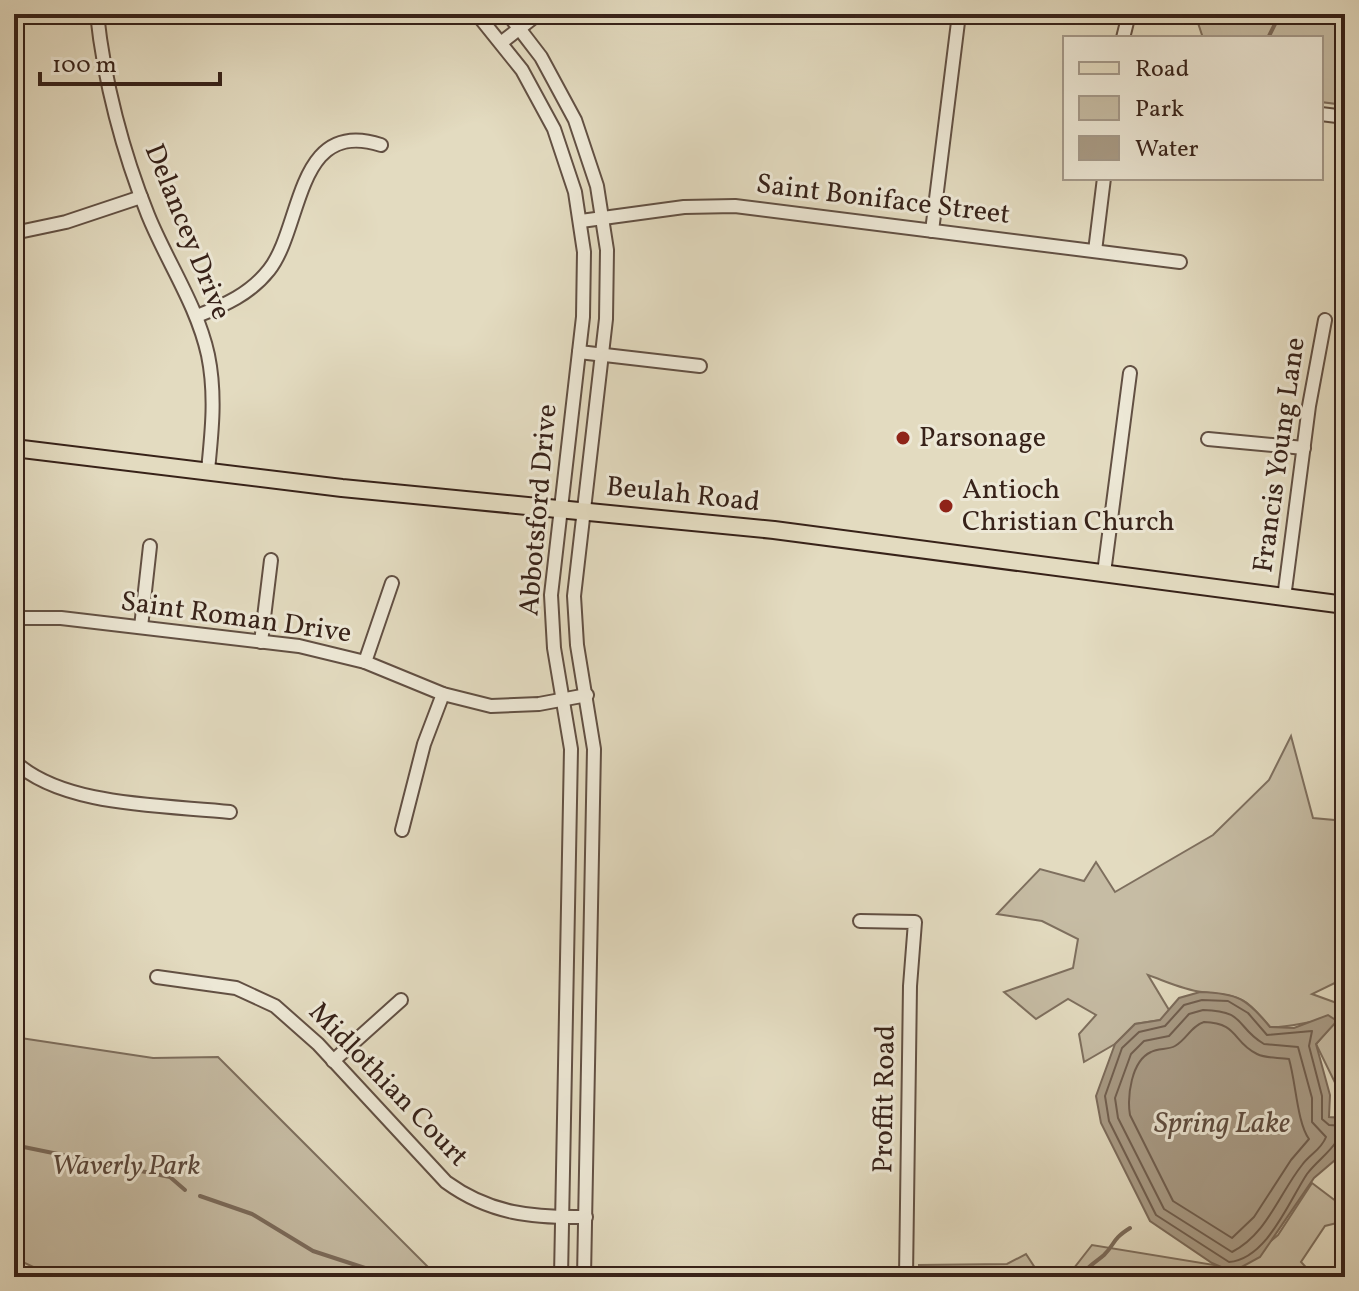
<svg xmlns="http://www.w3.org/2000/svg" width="1359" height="1291" font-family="Vollkorn,serif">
<rect width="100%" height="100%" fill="#e3dbc0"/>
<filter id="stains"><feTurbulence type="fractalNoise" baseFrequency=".0025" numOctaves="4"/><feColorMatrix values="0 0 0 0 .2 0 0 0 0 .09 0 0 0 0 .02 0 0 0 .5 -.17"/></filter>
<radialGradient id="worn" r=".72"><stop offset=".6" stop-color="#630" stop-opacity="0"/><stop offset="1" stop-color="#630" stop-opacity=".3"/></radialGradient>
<!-- green -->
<g fill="#c6bca4" stroke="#7e6f5e" stroke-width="2">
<polygon points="1195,14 1345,14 1345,105 1321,102 1321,38 1203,38"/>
<path d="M1291,736L1313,818L1345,821V978L1312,994L1345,1006V1103L1316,1044L1336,1021C1313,1018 1294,1028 1270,1027C1244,995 1241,997 1202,992C1184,990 1165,981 1148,975L1169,1010L1161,1020L1135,1024L1115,1044L1084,1062L1079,1034L1096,1015L1068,999L1036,1019L1004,992L1073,968L1078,939L1042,921L997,914L1040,869L1084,881L1096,862L1115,892L1213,835L1269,780Z"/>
<polygon points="14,1037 153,1058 218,1057 438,1277 55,1277 14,1258"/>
<polygon points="1312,1183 1345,1208 1345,1221 1325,1226 1301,1262 1315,1277 1067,1277 1092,1245 1238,1269 1278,1235"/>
<polygon points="1026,1254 1041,1277 919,1277 919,1265 1007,1264"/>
</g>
<!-- water -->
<path fill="#a99c87" stroke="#7b6b5b" stroke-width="2" d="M1200,992C1238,993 1247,999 1270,1027L1294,1028L1328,1015L1337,1021L1316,1044L1330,1095L1329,1117L1345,1118V1141L1335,1160L1314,1178L1260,1257L1238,1269L1228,1270L1212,1263L1150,1221L1101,1123L1096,1096L1115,1044L1135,1024L1160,1020L1179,998Z"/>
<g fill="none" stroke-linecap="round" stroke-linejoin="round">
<!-- shore -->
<g stroke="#705f50" stroke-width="2">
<path d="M1203,1010C1247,1011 1235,1027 1264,1044L1298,1047L1312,1098V1122L1326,1137C1321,1150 1310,1154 1302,1165C1279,1194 1267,1234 1232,1252L1164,1209L1118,1118L1115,1098L1131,1054L1144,1041L1169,1036L1189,1014Z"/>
<path d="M1204,1022C1239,1023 1232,1042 1257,1054C1267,1059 1278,1057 1289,1059C1296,1083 1297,1122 1309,1139L1291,1160L1254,1217L1232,1238L1173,1201L1130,1115C1127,1097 1131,1061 1151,1052C1158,1048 1168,1050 1175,1046C1187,1039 1191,1026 1204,1022Z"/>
<path d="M1345,1126L1329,1125L1322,1119V1096L1309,1046L1312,1031L1267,1035L1248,1013L1228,1001L1202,1000L1184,1005L1165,1026L1139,1032L1122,1048L1105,1096L1109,1121L1156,1215L1229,1262C1267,1259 1289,1201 1307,1174C1316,1162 1328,1154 1336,1142L1345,1139"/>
</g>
<!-- stream -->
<g stroke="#7b6b5b" stroke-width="4">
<polyline points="1268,38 1280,14"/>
<polyline points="14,1145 170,1177 185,1190"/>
<polyline points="200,1196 252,1214 313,1251 368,1269 371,1277"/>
<path d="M1081,1277C1087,1266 1095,1263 1104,1255C1116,1243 1111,1240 1130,1228"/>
</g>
<!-- minor casing -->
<g stroke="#625043" stroke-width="16">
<g id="minor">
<path d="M97,14C104,81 123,153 148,215C167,262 197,305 208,355C216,394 212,431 208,470"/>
<polyline points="477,14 522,70 554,129 575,192 584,252 583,317 551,595 554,648 571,749 561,1277"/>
<polyline points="508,14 541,57 575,120 597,186 607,250 606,319 574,596 577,645 594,749 584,1277"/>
<polyline points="766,14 786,17"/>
<polyline points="1123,38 1129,14"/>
<polyline points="502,42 538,14"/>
<polyline points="1321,114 1345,117"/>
<polyline points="581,221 684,207 735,206 1180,262"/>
<polyline points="932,231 959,14"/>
<polyline points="14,233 66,222 141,197"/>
<polyline points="1095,251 1104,178"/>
<path d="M197,316C225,305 250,294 269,270C303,227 295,117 381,145"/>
<polyline points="579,352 700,366"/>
<polyline points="1208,439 1304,448"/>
<polyline points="1104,573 1130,373"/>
<polyline points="1284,598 1309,406 1325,320"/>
<polyline points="14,618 61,618 299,646 365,662 443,694 491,706 539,704 587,695"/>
<polyline points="141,627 150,546"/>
<polyline points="261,642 271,560"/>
<polyline points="365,662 392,583"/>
<path d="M14,761C62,807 165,805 230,812"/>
<polyline points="402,830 424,744 443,694"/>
<polyline points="860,921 915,922 910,986 906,1277"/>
<path d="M157,977L236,988L275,1006L318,1044L446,1182C490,1214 533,1218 586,1217"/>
<polyline points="333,1061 401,1000"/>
</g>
</g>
<!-- major casing -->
<g stroke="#372219" stroke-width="20">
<polyline id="major" points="14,448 342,488 774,530 1345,605"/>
</g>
<!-- minor -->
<use href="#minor" stroke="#ede8d6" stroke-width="12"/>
<!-- major -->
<use href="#major" stroke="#e3dbc0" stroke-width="16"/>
</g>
<!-- markers -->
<g fill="#8f2418" stroke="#ede8d6" stroke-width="3">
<circle cx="903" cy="438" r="8"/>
<circle cx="946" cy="506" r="8"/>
</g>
<g text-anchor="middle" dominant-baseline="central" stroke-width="6" stroke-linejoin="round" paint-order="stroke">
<!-- street labels -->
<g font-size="28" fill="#372219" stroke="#ede8d6">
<text transform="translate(883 200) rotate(7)">Saint Boniface Street</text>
<text transform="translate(187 232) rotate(68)">Delancey Drive</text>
<text transform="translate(1280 455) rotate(-82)">Francis Young Lane</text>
<text transform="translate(683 495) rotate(6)">Beulah Road</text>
<text transform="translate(539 510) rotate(-85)">Abbotsford Drive</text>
<text transform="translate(236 618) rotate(8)">Saint Roman Drive</text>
<text transform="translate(388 1085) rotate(46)">Midlothian Court</text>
<text transform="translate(885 1099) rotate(-89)">Proffit Road</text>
</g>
<!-- poi labels -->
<g font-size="28" fill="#372219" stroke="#ede8d6" text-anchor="start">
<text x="919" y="438">Parsonage</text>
<text x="962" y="490">Antioch<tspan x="962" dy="32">Christian Church</tspan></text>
</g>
<!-- park labels -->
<g font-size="28" font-style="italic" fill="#5b483c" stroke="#ede8d6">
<text x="126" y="1166">Waverly Park</text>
</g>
<!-- water labels -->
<g font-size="30" font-style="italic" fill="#5f4d40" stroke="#ede8d6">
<text x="1222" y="1124">Spring Lake</text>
</g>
</g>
<!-- margin -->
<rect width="1359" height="1291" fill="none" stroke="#e3dbc0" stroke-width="48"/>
<rect x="16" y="16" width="1327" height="1259" fill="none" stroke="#372219" stroke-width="4"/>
<rect x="24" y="24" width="1311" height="1243" fill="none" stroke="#372219" stroke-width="2"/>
<!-- legend -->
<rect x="1063" y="36" width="260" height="144" fill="#ede8d6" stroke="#a4998a" stroke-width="2"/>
<rect x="1079" y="62" width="40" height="12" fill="#e3dbc0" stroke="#a4998a" stroke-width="2"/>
<text x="1135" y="76" font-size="24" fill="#372219">Road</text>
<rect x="1079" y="96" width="40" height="24" fill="#c6bca4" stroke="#a4998a" stroke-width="2"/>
<text x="1135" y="116" font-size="24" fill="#372219">Park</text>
<rect x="1079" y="136" width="40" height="24" fill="#a99c87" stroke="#a4998a" stroke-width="2"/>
<text x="1135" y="156" font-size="24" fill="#372219">Water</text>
<!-- scale -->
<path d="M40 72v12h180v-12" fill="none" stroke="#372219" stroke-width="4"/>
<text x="52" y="72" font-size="24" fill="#372219" stroke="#ede8d6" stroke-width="6" paint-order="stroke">100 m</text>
<rect width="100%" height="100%" filter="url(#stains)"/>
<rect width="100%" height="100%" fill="url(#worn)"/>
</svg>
